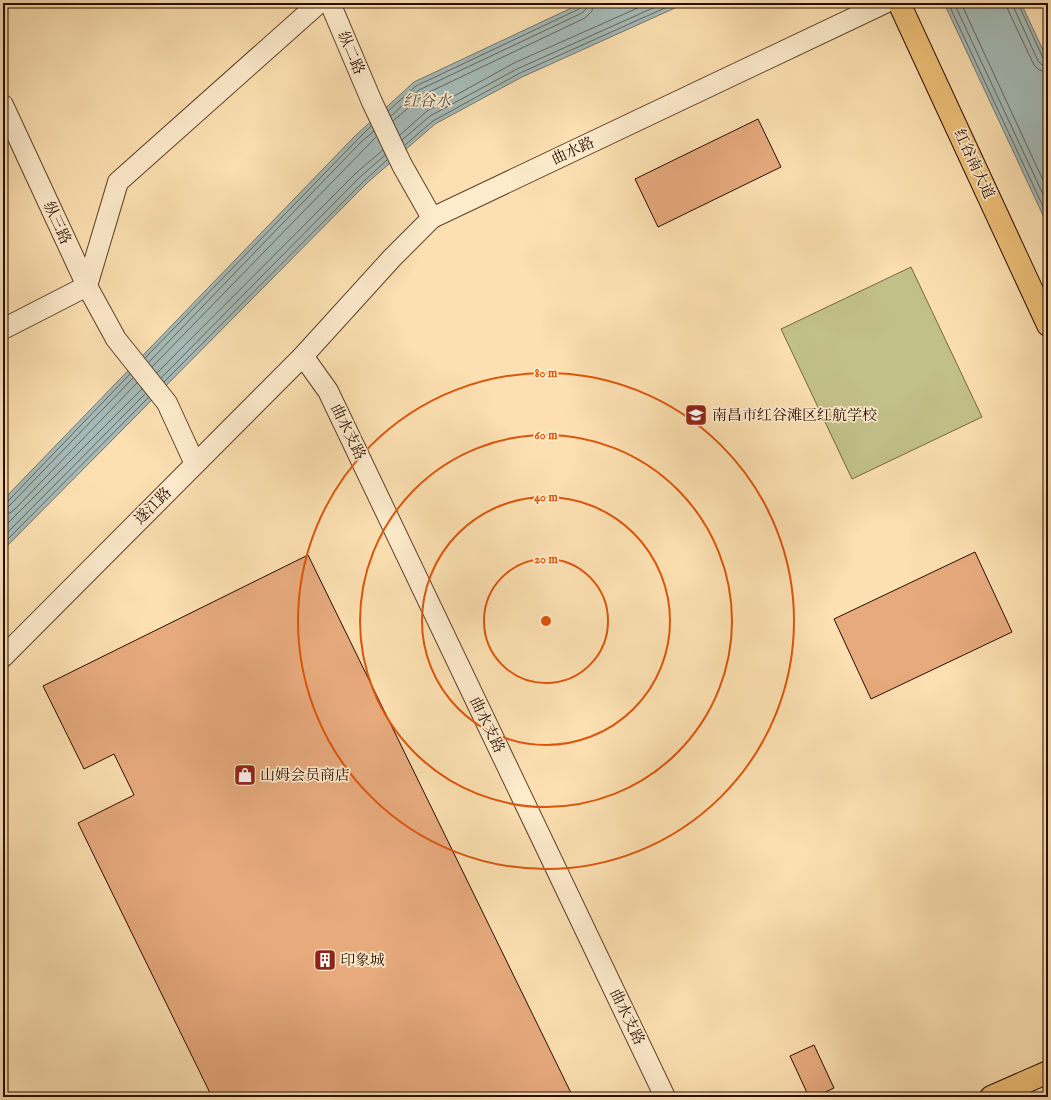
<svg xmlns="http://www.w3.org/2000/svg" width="1051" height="1100" font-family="'IM FELL English','Noto Serif SC',serif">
<rect width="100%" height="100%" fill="#fce0b1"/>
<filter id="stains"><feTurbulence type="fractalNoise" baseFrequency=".005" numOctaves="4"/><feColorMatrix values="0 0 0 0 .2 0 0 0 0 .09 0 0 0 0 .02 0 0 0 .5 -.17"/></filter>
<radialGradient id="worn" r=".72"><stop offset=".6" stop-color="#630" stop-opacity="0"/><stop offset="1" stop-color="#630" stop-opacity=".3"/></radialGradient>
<!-- green -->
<polygon fill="#c2c189" stroke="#766644" points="911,267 982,417 852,479 781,329"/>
<!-- water -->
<g fill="#a4bab7" stroke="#73746e">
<polygon points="582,3 686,3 522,77 435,124 367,183 3,550 3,500 355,136 414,82"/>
<polygon points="944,3 1021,3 1048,61 1048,226"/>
</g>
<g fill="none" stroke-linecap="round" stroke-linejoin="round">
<!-- shore -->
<g stroke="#67635c" stroke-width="1">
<polyline points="948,3 1048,217"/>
<polyline points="954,3 1048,205"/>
<polyline points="961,3 1048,191"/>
<polyline points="1007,3 1008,10 1034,65 1039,70 1048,72"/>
<polyline points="1013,3 1014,8 1038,61 1042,65 1048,66"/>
<polyline points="1018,3 1043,58 1045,61 1048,61"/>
<polyline points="388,111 416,86 579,9 582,6 582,3"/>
<polyline points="391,116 419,90 582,13 586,9 587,3"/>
<polyline points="393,121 423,95 585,18 592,11 593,3"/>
<polyline points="400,135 427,111 514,63 649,3"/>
<polyline points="402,140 430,116 517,69 664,3"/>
<polyline points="405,145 433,121 520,73 676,3"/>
<polyline points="145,358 358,139 371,126"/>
<polyline points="149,362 361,142 374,131"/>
<polyline points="152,367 376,137"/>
<polyline points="157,373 356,173 383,150"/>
<polyline points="161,378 360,177 385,155"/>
<polyline points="164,382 364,181 387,160"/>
<polyline points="3,502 8,501 130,374"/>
<polyline points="3,507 8,507 11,504 133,378"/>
<polyline points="3,513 10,513 15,509 137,383"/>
<polyline points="3,528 142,389"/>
<polyline points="3,537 145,394"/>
<polyline points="3,544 149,397"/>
</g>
</g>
<!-- building -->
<g fill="#e7aa7d" stroke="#2a0c00">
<polygon points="758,119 781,167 658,227 635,179"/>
<polygon points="975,552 1012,632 871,699 834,619"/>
<polygon points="308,555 573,1097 212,1097 78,823 134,795 114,754 84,769 43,686"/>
<polygon points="814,1045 834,1088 815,1097 809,1097 790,1056"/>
</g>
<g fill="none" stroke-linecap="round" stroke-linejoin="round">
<!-- minor casing -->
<g stroke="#5e412c" stroke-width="22">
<g id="minor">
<polyline points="330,3 372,102 402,165 432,218"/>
<polyline points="3,105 87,286 116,339 167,403 195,464"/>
<polyline points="3,329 87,286 118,182 319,3"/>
<polyline points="303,356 328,391 665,1097"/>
<polyline points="3,657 303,356 392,258 432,218 885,3"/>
</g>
</g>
<!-- major casing -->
<g stroke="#2a0c00" stroke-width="24">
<g id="major">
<polyline points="899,3 1048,325"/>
<polyline points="991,1097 1048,1072"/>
</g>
</g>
<!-- minor -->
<use href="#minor" stroke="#fdebcc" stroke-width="20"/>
<!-- major -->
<use href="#major" stroke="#eec078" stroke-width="22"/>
</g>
<!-- distance rings -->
<g fill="none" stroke="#de550b" stroke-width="2">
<circle cx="546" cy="621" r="62"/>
<circle cx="546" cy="621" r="124"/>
<circle cx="546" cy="621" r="186"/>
<circle cx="546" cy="621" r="248"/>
</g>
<!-- icons -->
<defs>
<g id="school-square" transform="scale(1.15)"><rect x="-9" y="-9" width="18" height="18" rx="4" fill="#8f2418" stroke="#fdebcc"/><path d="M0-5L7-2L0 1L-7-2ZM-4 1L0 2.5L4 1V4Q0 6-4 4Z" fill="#fff"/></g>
<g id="shop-square" transform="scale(1.15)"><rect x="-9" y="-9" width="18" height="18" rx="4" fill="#8f2418" stroke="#fdebcc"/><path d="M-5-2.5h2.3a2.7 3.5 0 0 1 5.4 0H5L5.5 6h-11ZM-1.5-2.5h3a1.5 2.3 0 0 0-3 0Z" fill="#fff"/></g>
<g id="building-square" transform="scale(1.15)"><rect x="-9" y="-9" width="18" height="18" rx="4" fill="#8f2418" stroke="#fdebcc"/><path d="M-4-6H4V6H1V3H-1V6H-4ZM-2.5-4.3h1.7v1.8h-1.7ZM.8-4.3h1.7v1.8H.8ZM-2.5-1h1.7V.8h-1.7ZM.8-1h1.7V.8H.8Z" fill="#fff"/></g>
</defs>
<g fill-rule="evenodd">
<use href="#school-square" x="696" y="415"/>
<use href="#shop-square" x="245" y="775"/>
<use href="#building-square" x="325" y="960"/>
</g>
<g text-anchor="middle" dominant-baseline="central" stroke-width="3.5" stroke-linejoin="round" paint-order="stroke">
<!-- street labels -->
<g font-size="15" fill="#2a0c00" stroke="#fdebcc">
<text transform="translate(351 53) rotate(67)">纵二路</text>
<text transform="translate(573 151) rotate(-25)">曲水路</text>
<text transform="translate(974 164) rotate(65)">红谷南大道</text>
<text transform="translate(57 223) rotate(65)">纵三路</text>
<text transform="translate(348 432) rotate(64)">曲水支路</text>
<text transform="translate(153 506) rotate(-45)">遂江路</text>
<text transform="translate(487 725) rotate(64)">曲水支路</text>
<text transform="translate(627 1017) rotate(64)">曲水支路</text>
</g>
<!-- poi labels -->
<g font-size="15" fill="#2a0c00" stroke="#fdebcc" text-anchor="start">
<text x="712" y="415">南昌市红谷滩区红航学校</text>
<text x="260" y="775">山姆会员商店</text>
<text x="340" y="960">印象城</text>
</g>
<!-- water labels -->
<g font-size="16" font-style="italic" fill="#5b5249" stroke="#fdebcc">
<text x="427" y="102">红谷水</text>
</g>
</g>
<circle cx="546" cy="621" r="6" fill="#de550b" stroke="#fdebcc" stroke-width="2"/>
<g font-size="12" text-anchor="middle" font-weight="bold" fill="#de550b" stroke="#fdebcc" stroke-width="3.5" stroke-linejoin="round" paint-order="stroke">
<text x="546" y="377">80 m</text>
<text x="546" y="439">60 m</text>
<text x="546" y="501">40 m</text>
<text x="546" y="563">20 m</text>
</g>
<!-- margin -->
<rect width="1051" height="1100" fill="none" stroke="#fce0b1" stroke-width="16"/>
<rect x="4" y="4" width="1043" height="1092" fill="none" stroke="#2a0c00" stroke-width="2"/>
<rect x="8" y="8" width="1035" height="1084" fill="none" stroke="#2a0c00"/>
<rect width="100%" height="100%" filter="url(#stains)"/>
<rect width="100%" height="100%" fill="url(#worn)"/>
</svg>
